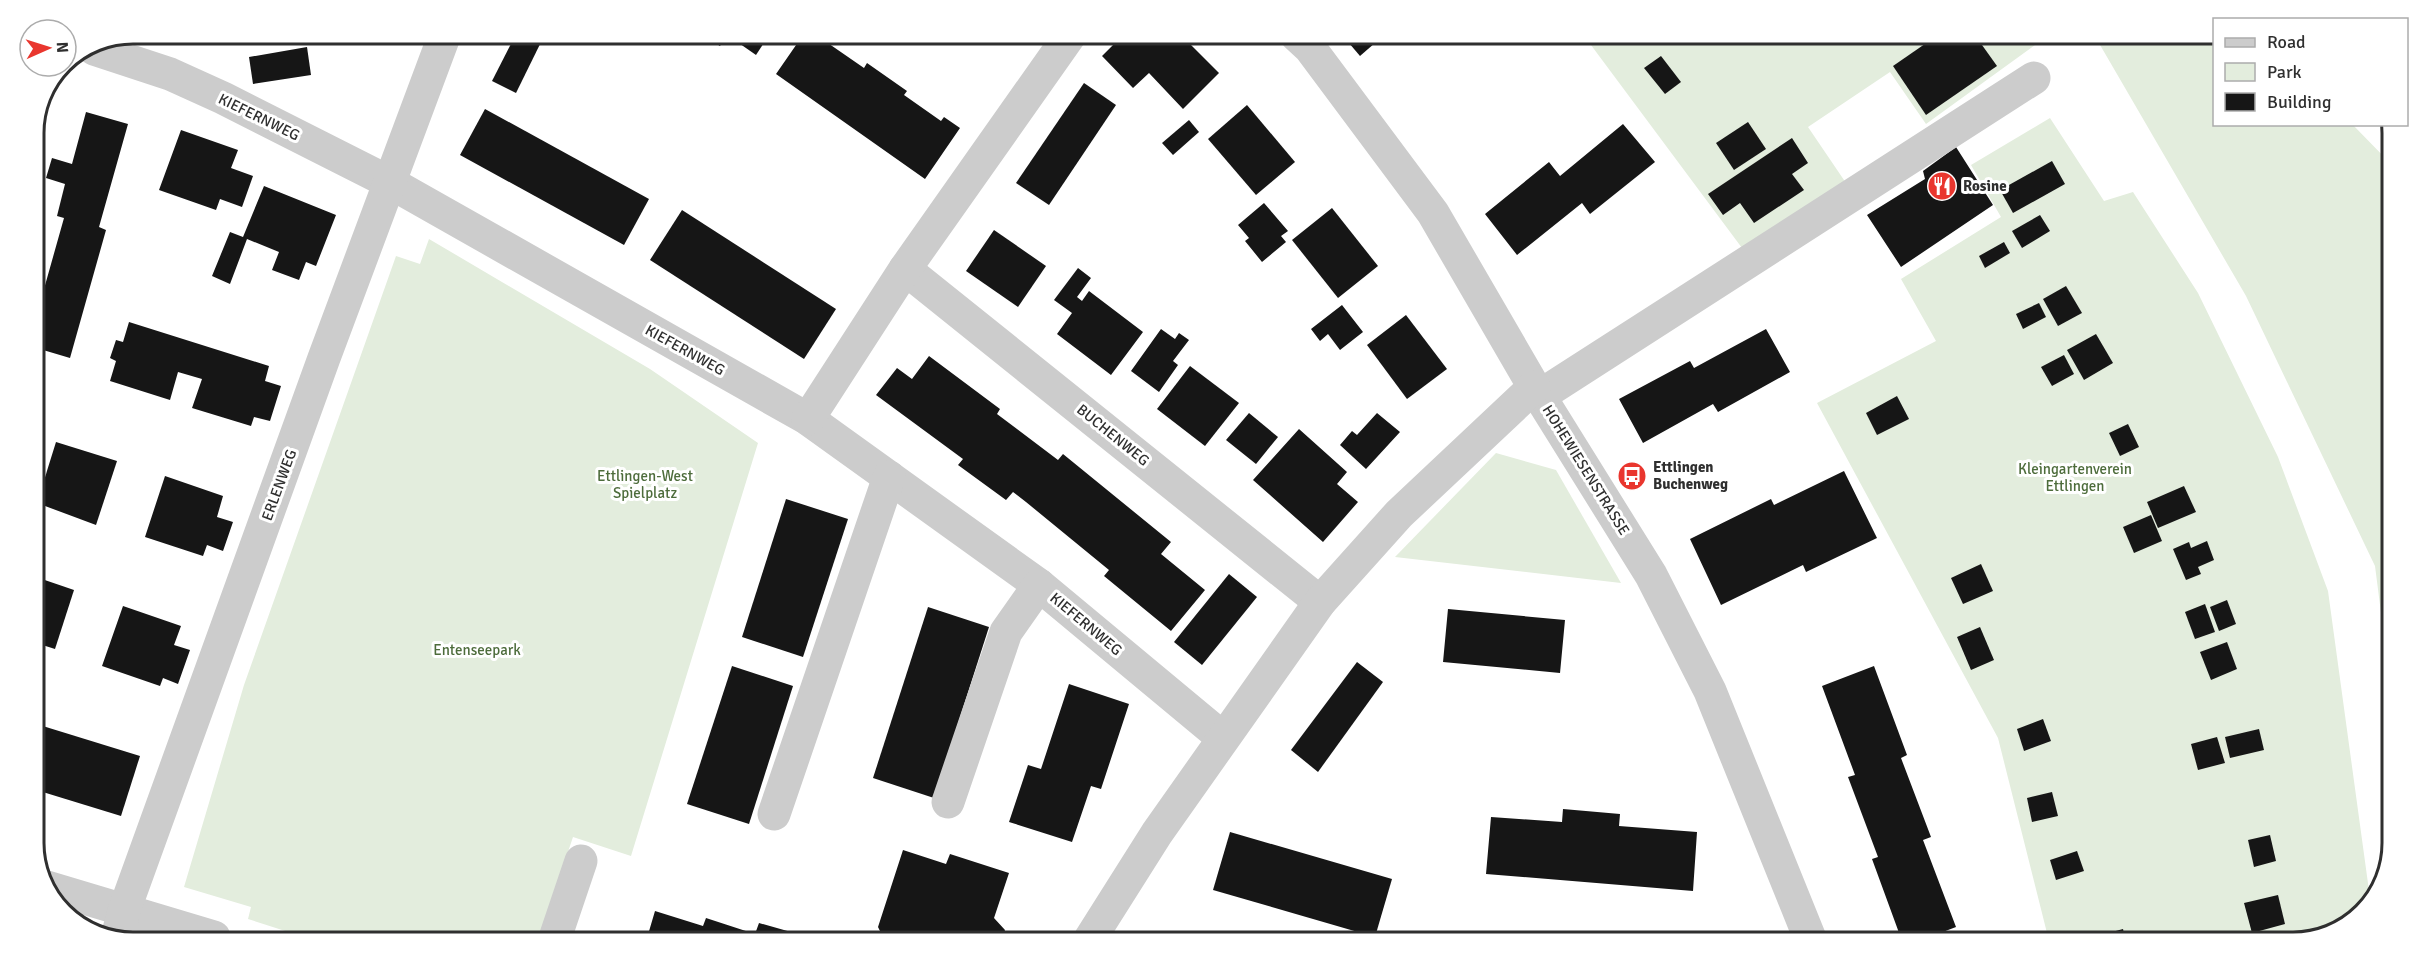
<svg xmlns="http://www.w3.org/2000/svg" width="2426" height="975" font-family="Signika,sans-serif">
<rect width="100%" height="100%" fill="#fff"/>
<!-- green -->
<g fill="#e3eddd">
<polygon points="1585,37 2029,38 2035,45 1926,124 1890,72 1808,127 1846,183 1742,248"/>
<polygon points="2096,38 2214,38 2214,124 2353,125 2392,165 2389,675 2375,566 2246,296"/>
<polygon points="2050,118 2104,201 2133,192 2198,293 2278,457 2328,591 2370,898 2349,925 2294,942 2049,941 1998,738 1817,403 1936,341 1901,279 2001,217 1971,165"/>
<polygon points="429,239 650,369 758,443 631,856 573,837 539,938 304,937 248,919 251,907 184,887 244,685 396,256 420,264"/>
<polygon points="1496,453 1556,470 1621,583 1395,557"/>
</g>
<!-- building -->
<g fill="#161616">
<polygon points="516,34 545,34 516,93 492,81"/>
<polygon points="700,34 727,34 720,46"/>
<polygon points="736,34 769,35 756,55 733,39"/>
<polygon points="803,35 824,35 822,39 864,68 867,63 907,91 904,95 941,121 944,117 960,128 925,179 776,74"/>
<polygon points="1112,35 1182,36 1219,73 1183,109 1149,73 1133,88 1102,56 1117,41"/>
<polygon points="1343,36 1383,36 1360,56"/>
<polygon points="1935,37 1977,38 1997,66 1926,115 1893,66"/>
<polygon points="307,47 311,75 253,84 249,57"/>
<polygon points="1661,56 1681,82 1665,94 1644,68"/>
<polygon points="1084,83 1116,105 1049,205 1016,183"/>
<polygon points="47,96 49,96 41,121 36,119"/>
<polygon points="1247,105 1295,162 1256,195 1208,139"/>
<polygon points="485,109 649,199 624,245 460,155"/>
<polygon points="86,112 128,124 99,227 106,230 70,358 33,347 33,328 64,218 57,216 65,184 46,178 52,158 72,164"/>
<polygon points="1189,120 1199,132 1173,155 1162,143"/>
<polygon points="1748,122 1766,149 1734,170 1716,143"/>
<polygon points="1623,124 1655,162 1590,214 1582,203 1517,255 1485,214 1549,162 1560,176"/>
<polygon points="181,130 238,150 231,168 253,176 242,207 220,199 216,210 159,190"/>
<polygon points="1792,138 1808,163 1792,174 1804,190 1754,223 1740,203 1723,215 1708,194"/>
<polygon points="1956,147 1993,205 1901,267 1867,215 1925,179 1923,171"/>
<polygon points="2052,161 2065,184 2013,213 2000,190"/>
<polygon points="264,186 336,215 316,266 306,262 299,280 272,270 279,252 247,239 230,284 212,276 230,232 243,237"/>
<polygon points="1264,203 1288,231 1281,236 1286,242 1262,262 1245,241 1249,238 1238,225"/>
<polygon points="1332,208 1378,266 1338,298 1292,240"/>
<polygon points="682,210 836,309 804,359 650,260"/>
<polygon points="2040,215 2050,231 2022,248 2012,231"/>
<polygon points="994,230 1046,266 1018,307 966,271"/>
<polygon points="2004,242 2010,253 1985,268 1979,256"/>
<polygon points="1078,268 1091,278 1077,297 1082,301 1089,291 1143,332 1111,375 1057,334 1072,313 1054,300"/>
<polygon points="2066,286 2082,313 2058,326 2043,299"/>
<polygon points="2039,303 2046,317 2023,329 2016,314"/>
<polygon points="1342,305 1363,332 1340,350 1328,334 1320,341 1311,329"/>
<polygon points="1406,315 1447,369 1407,399 1367,345"/>
<polygon points="129,322 269,366 265,381 281,386 270,421 254,417 251,426 192,408 202,379 178,372 170,400 110,381 116,361 110,358 116,340 123,342"/>
<polygon points="1161,329 1175,339 1179,333 1189,340 1173,361 1178,365 1159,392 1131,371"/>
<polygon points="1766,329 1790,372 1718,412 1713,404 1643,443 1619,399 1690,361 1694,368"/>
<polygon points="2096,334 2113,363 2084,380 2067,350"/>
<polygon points="2064,355 2074,374 2052,386 2041,367"/>
<polygon points="929,356 1000,409 997,414 1058,460 1063,454 1171,542 1161,554 1205,590 1171,631 1104,576 1109,570 1026,502 1013,492 1006,500 958,465 963,459 876,395 897,368 912,379"/>
<polygon points="1190,366 1239,403 1205,446 1157,409"/>
<polygon points="1897,396 1909,419 1877,435 1866,413"/>
<polygon points="1249,413 1278,437 1256,464 1226,440"/>
<polygon points="1377,413 1400,432 1366,469 1340,445 1352,431 1357,435"/>
<polygon points="2128,424 2139,447 2120,456 2109,433"/>
<polygon points="1299,429 1347,472 1337,484 1358,502 1323,542 1253,480"/>
<polygon points="56,442 117,461 96,525 37,503"/>
<polygon points="1844,471 1877,538 1806,572 1803,565 1721,605 1690,539 1771,499 1774,505"/>
<polygon points="165,476 223,496 217,517 233,522 223,551 207,545 203,556 145,537"/>
<polygon points="2184,486 2196,512 2158,528 2147,502"/>
<polygon points="786,499 848,519 803,657 742,637"/>
<polygon points="2151,515 2162,541 2134,553 2123,527"/>
<polygon points="2207,541 2214,560 2198,567 2201,574 2186,580 2173,549 2189,542 2191,548"/>
<polygon points="1981,564 1993,591 1963,604 1951,578"/>
<polygon points="1229,574 1257,597 1202,665 1174,642"/>
<polygon points="33,576 74,590 55,649 33,642"/>
<polygon points="2227,600 2236,624 2219,631 2210,607"/>
<polygon points="2205,604 2215,632 2195,639 2185,612"/>
<polygon points="123,606 181,626 174,645 190,650 178,684 163,678 160,686 102,666"/>
<polygon points="928,607 989,627 934,798 873,778"/>
<polygon points="1448,609 1565,620 1560,673 1443,662"/>
<polygon points="1980,627 1994,660 1971,670 1957,637"/>
<polygon points="2227,642 2237,669 2211,680 2200,652"/>
<polygon points="1357,662 1383,682 1318,772 1291,750"/>
<polygon points="732,666 793,686 749,824 687,804"/>
<polygon points="1874,666 1907,755 1901,758 1931,837 1923,840 1956,927 1919,941 1902,941 1872,859 1878,857 1848,777 1855,775 1822,686"/>
<polygon points="1069,684 1129,704 1101,789 1091,786 1072,842 1009,822 1028,765 1041,769"/>
<polygon points="2043,719 2051,741 2024,751 2017,729"/>
<polygon points="33,723 140,756 121,816 33,789"/>
<polygon points="2259,729 2264,750 2230,758 2225,737"/>
<polygon points="2217,737 2225,763 2198,770 2191,744"/>
<polygon points="2052,792 2058,816 2032,822 2027,798"/>
<polygon points="1563,809 1620,814 1619,826 1697,832 1693,891 1486,874 1491,817 1562,822"/>
<polygon points="1230,832 1392,879 1375,937 1213,890"/>
<polygon points="2270,835 2276,861 2254,867 2248,840"/>
<polygon points="903,850 946,864 950,854 1009,873 994,918 1005,930 1002,939 884,939 878,927"/>
<polygon points="2077,851 2084,871 2056,880 2050,860"/>
<polygon points="2278,895 2285,924 2252,933 2244,903"/>
<polygon points="655,911 703,926 706,918 755,934 759,923 812,938 647,938"/>
<polygon points="2123,929 2126,942 2091,941 2090,938"/>
</g>
<g fill="none" stroke-linecap="round" stroke-linejoin="round">
<!-- minor -->
<g stroke="#ccc" stroke-width="33">
<polyline points="1297,36 1310,48 1433,213 1534,387 1651,575 1710,691 1811,941"/>
<polyline points="94,49 170,74 223,98 389,182 808,419 1039,585 1223,738"/>
<polyline points="905,269 1320,602"/>
<polyline points="1541,395 2034,78"/>
<polyline points="808,419 905,269 1070,35"/>
<polyline points="948,802 1006,632 1039,585"/>
<polyline points="774,814 889,477"/>
<polyline points="47,887 214,937"/>
<polyline points="117,937 124,911 324,358 445,34"/>
<polyline points="555,938 581,861"/>
<polyline points="1090,939 1157,833 1320,602 1399,514 1534,387"/>
</g>
</g>
<!-- icons -->
<defs>
<g id="restaurant-disc" transform="scale(1.5)"><circle r="9.5" fill="#e9362e" stroke="#fff"/><path d="M-5-6h1v4h1v-4h1v4h1v-4h1v5L-1.5 .5V6h-2V.5L-5-1ZM5-6V6H3V1.5H1.5Q1.5-4 5-6Z" fill="#fff"/></g>
<g id="bus-disc" transform="scale(1.5)"><circle r="9.5" fill="#e9362e" stroke="#fff"/><path d="M-5-6H5V4H4V6H2V4H-2V6H-4V4H-5ZM-3.5-4V0h7V-4ZM-3.5 1.2v1.5H-2V1.2ZM2 1.2v1.5H3.5V1.2Z" fill="#fff"/></g>
</defs>
<g fill-rule="evenodd">
<use href="#restaurant-disc" x="1942" y="186"/>
<use href="#bus-disc" x="1632" y="476"/>
</g>
<g text-anchor="middle" dominant-baseline="central" stroke-width="6" stroke-linejoin="round" paint-order="stroke">
<!-- street labels -->
<g font-size="15" fill="#2f2f2f" stroke="#fff">
<text transform="translate(259 117) rotate(26)">KIEFERNWEG</text>
<text transform="translate(685 350) rotate(29)">KIEFERNWEG</text>
<text transform="translate(1113 435) rotate(39)">BUCHENWEG</text>
<text transform="translate(1586 470) rotate(58)">HOHEWIESENSTRASSE</text>
<text transform="translate(279 485) rotate(-70)">ERLENWEG</text>
<text transform="translate(1086 624) rotate(40)">KIEFERNWEG</text>
</g>
<!-- poi labels -->
<g font-size="15" font-weight="bold" fill="#2f2f2f" stroke="#fff" text-anchor="start">
<text x="1963" y="186">Rosine</text>
<text x="1653" y="467">Ettlingen<tspan x="1653" dy="17">Buchenweg</tspan></text>
</g>
<!-- park labels -->
<g font-size="15" fill="#4d6c3b" stroke="#fff">
<text x="2075" y="469">Kleingartenverein<tspan x="2075" dy="17">Ettlingen</tspan></text>
<text x="645" y="476">Ettlingen-West<tspan x="645" dy="17">Spielplatz</tspan></text>
<text x="477" y="650">Entenseepark</text>
</g>
</g>
<!-- crop -->
<path d="M0 0H2426V975H0ZM133 44H2293A89 89 0 0 1 2382 133V843A89 89 0 0 1 2293 932H133A89 89 0 0 1 44 843V133A89 89 0 0 1 133 44Z" fill="#fff" fill-rule="evenodd"/>
<path fill="none" stroke="#2f2f2f" stroke-width="3" d="M133 44H2293A89 89 0 0 1 2382 133V843A89 89 0 0 1 2293 932H133A89 89 0 0 1 44 843V133A89 89 0 0 1 133 44Z"/>
<!-- legend -->
<rect x="2213" y="18" width="195" height="108" fill="#ffffff" stroke="#acacac" stroke-width="1.5"/>
<rect x="2225" y="38" width="30" height="9" fill="#cccccc" stroke="#acacac" stroke-width="1.5"/>
<text x="2267" y="48" font-size="18" fill="#2f2f2f">Road</text>
<rect x="2225" y="63" width="30" height="18" fill="#e3eddd" stroke="#acacac" stroke-width="1.5"/>
<text x="2267" y="78" font-size="18" fill="#2f2f2f">Park</text>
<rect x="2225" y="93" width="30" height="18" fill="#161616" stroke="#acacac" stroke-width="1.5"/>
<text x="2267" y="108" font-size="18" fill="#2f2f2f">Building</text>
<!-- north arrow -->
<g transform="translate(48 48) rotate(87)"><circle r="28" fill="#ffffff" stroke="#acacac" stroke-width="1.5"/>
<path d="M0-4.5L10 22L0 15L-10 22Z" fill="#e9362e"/>
<text y="-9" font-size="16" font-weight="bold" text-anchor="middle" fill="#2f2f2f">N</text>
</g>
</svg>
